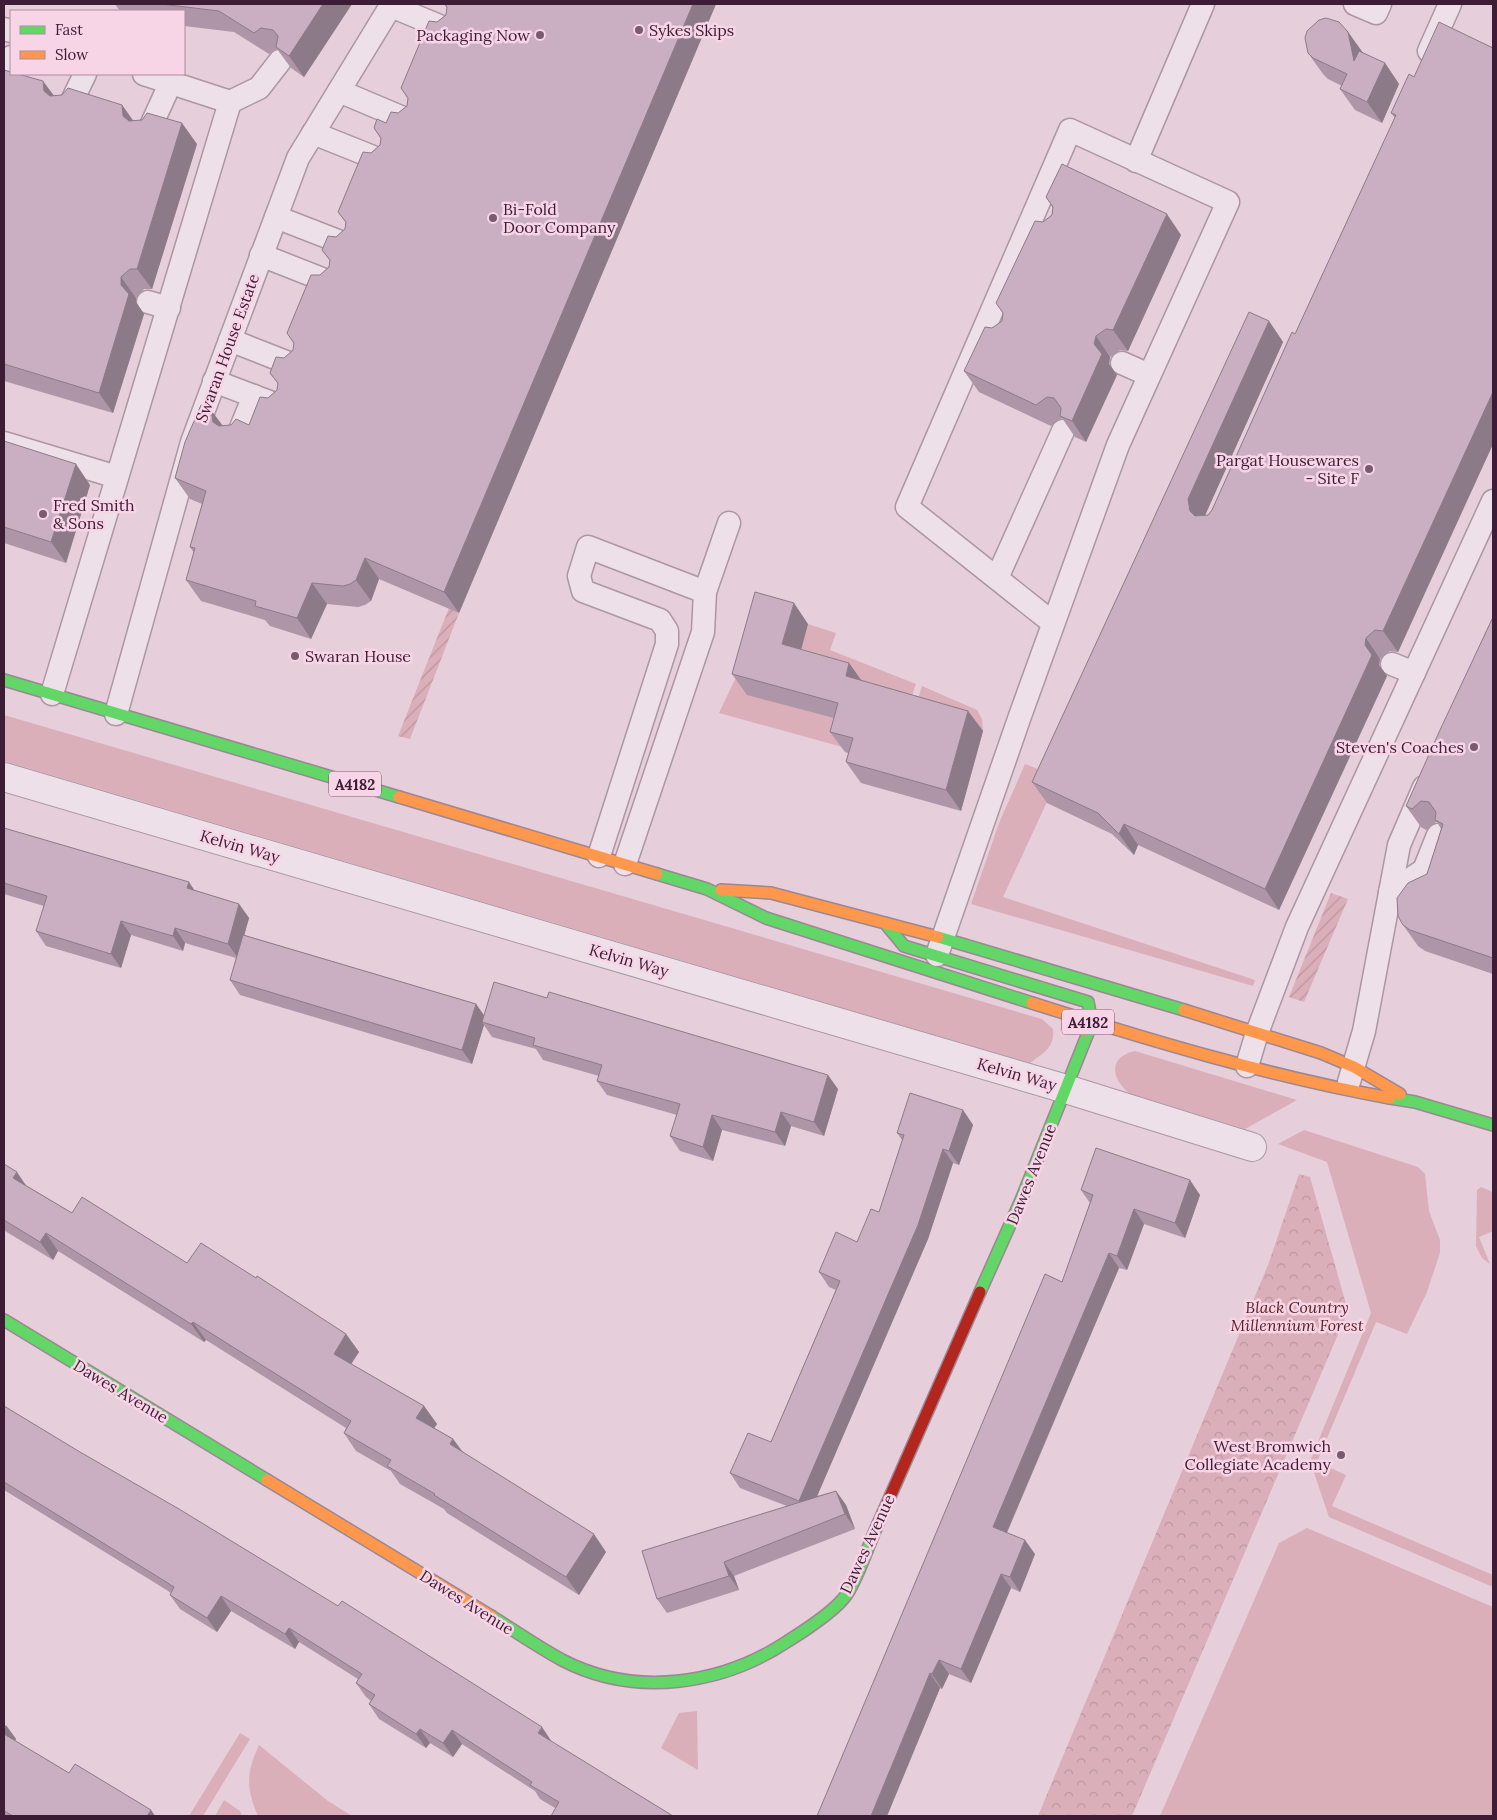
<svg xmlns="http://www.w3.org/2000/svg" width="1497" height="1820" font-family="Lora,serif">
<defs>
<pattern id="forest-crowns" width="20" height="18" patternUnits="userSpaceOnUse" patternTransform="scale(1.25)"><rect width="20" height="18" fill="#daafb9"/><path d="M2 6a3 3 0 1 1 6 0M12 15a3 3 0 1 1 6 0" fill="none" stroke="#bc96a0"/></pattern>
<pattern id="garden-furrows" width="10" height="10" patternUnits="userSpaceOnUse" patternTransform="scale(1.25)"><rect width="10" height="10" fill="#daafb9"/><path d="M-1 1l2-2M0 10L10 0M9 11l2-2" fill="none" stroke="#bc96a0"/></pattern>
</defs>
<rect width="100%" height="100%" fill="#e6cedb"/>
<!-- green -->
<g fill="#daafb9">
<polygon points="767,612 853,724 846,748 719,713"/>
<polygon points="808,624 836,633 830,650 916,684 907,710 797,665"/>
<polygon points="922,686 977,710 982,719 983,731 914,712"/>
<path d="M4,715L1042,1019L1053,1029C1055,1047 1044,1053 1030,1063L4,761Z"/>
<polygon points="1025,764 1038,769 1032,783 1052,791 1003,897 1255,980 1253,986 971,904 999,823"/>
<path d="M1135,1051L1297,1100L1245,1129L1129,1093C1111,1078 1108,1057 1135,1051Z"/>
<polygon points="1304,1130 1418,1167 1425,1174 1429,1211 1440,1240 1440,1253 1427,1292 1407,1334 1376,1322 1317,1462 1346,1475 1332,1506 1493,1575 1493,1587 1329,1517 1310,1461 1371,1313 1327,1162 1278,1144"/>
<polygon points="1481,1187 1493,1192 1493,1231 1479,1237 1490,1264 1482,1258 1476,1246 1477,1190"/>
<polygon points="1307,1528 1493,1607 1493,1816 1160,1816 1279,1543"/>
<polygon points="697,1711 698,1770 661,1748 679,1713"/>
<polygon points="240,1733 250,1739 203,1816 189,1816"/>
<path d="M259,1745L328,1801L352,1816H258C246,1788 246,1773 259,1745Z"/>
<polygon points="224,1800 240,1811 242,1816 215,1816"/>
</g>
<!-- forest -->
<polygon fill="url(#forest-crowns)" points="1299,1174 1310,1177 1348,1311 1132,1816 1038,1816 1268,1265"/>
<!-- garden -->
<g fill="url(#garden-furrows)">
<polygon points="449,608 459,613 410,739 398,736"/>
<polygon points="1331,893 1348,899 1304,1002 1289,997"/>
</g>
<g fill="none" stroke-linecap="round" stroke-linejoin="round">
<!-- lane casing -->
<g stroke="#ac96a4" stroke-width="25">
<g id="lane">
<polyline points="1355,4 1376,13 1380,4"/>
<polyline points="391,6 449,30"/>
<polyline points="4,29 11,31"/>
<polyline points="1429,51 1450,4"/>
<polyline points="4,73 11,57"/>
<polyline points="339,91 410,121"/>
<polyline points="230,102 259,88 280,61"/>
<polyline points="70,105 85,74"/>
<polyline points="149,130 171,82"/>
<polyline points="313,133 383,161"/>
<polyline points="1136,161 1203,4"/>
<polyline points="276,217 348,245"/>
<polyline points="261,255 332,283"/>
<polyline points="148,302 169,308"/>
<polyline points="230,340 296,366"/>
<polyline points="1122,363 1149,375"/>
<polyline points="214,381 280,406"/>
<polyline points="238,435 254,396"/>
<polyline points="4,443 117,477"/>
<polyline points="997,578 1063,431"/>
<polyline points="1392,664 1414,673"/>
<polyline points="52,694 230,102 144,74"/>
<polyline points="116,714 192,442 298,158 392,4"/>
<polyline points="599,856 667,644 667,631 660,620 583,591 579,576 588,547 705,592"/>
<polyline points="625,864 703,632 705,592 729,523"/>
<polyline points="1390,892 1424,870 1438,835"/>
<polyline points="937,955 1020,716 1118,445 1228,202 1070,130 907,507 1053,623"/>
<polyline points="1247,1066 1257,1033 1297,927 1493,501"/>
<polyline points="1349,1082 1364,1031 1399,845 1424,787"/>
</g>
</g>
<!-- street casing -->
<g stroke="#ac96a4" stroke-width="30">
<polyline id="street" points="4,777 1066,1089 1252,1147"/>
</g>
<!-- fast casing -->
<g stroke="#9b8794" stroke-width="14">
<g id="fast">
<polyline points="4,680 399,797"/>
<polyline points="657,874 707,889 766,918 1032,1003"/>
<polyline points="885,923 904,946 1088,1002 1092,1023 1021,1200 980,1292"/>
<polyline points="938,937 1184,1010"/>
<polyline points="1390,1098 1415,1102 1493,1125"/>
<polyline points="4,1320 267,1480"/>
<path d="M491,1616C515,1631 538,1647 562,1660C635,1698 722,1685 788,1641C804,1631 837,1609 847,1594C858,1578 869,1543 878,1524"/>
</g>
</g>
<!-- slow casing -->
<g stroke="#9b8794" stroke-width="14">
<g id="slow">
<polyline points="399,797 657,874"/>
<polyline points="721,890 771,893 938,937"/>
<path d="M1032,1003C1149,1040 1268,1076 1390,1098"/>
<polyline points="1184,1010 1321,1053 1354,1067 1400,1094"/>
<polyline points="267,1480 491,1616"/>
</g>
</g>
<!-- jam casing -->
<g stroke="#9b8794" stroke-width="14">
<polyline id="jam" points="878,1524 980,1292"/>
</g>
<!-- lane -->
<use href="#lane" stroke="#eee0e8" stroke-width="22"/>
<!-- street -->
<use href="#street" stroke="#eee0e8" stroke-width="28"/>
<!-- fast -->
<use href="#fast" stroke="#63d668" stroke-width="11"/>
<!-- slow -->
<use href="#slow" stroke="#ff974d" stroke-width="11"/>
<!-- jam -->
<use href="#jam" stroke="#b3261e" stroke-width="11"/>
</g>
<!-- wall -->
<g fill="#ae96a8">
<polygon points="115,4 352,4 304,77 291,68 277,49 276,49 269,54 234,32 184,26 184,11 120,11"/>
<polygon points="444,4 716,4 459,613 379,579 371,601 365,605 358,607 327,604 311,639 270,626 265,620 201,601 186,580 194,553 190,547 202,504 190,499 175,478 223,426 249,425 268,398 277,390 278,384 270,373 293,350 294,344 287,333 320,275 329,267 330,261 322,250 336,237 345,229 346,223 338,212 371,153 380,145 381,139 374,128 386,123 407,106 408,99 401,88 437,22 446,15 447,8"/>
<polygon points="1348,32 1363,53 1385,63 1399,84 1382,123 1355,110 1340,89 1342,86 1328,79 1323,74 1308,53"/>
<polygon points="1493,48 1493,444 1398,652 1390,651 1380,659 1379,665 1387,676 1279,910 1138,845 1134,855 1112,834 1047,803 1032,782 1269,321 1283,342 1205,515 1208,515 1212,510 1295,334 1395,118 1391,113 1414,77"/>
<polygon points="4,70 54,96 122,105 133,121 197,144 152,289 144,289 136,298 136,302 144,314 113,413 4,381"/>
<polygon points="1046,197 1181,235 1128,351 1120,350 1110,357 1109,364 1117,375 1086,442 1075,437 1062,418 1051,426 979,392 964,371 992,328 1002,321 1043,222 1052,215 1053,208"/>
<polygon points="4,441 90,485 66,563 4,543"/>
<polygon points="1493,617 1493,974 1425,951 1418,946 1403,925 1427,874 1441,829 1437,822 1436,822 1426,830 1421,827 1406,806"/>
<polygon points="808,624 801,650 849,663 861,680 968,711 983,731 961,811 861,783 846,762 848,753 845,752 830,732 834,718 747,695 732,674"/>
<polygon points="4,828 194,890 239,904 249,918 244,935 476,1004 484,1016 838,1089 824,1136 791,1126 785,1146 722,1130 713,1161 680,1151 670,1136 677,1115 607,1095 597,1081 599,1076 543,1060 536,1049 492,1037 484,1025 472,1064 240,995 230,980 236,958 185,943 183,951 131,935 121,968 46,946 36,931 44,906 4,894"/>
<polygon points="963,1110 973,1125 959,1165 953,1163 928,1239 817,1496 836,1491 846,1505 855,1529 734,1576 739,1590 667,1613 657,1599 787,1506 740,1488 730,1473 771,1442 836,1290 829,1287 819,1272 857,1242 879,1212 902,1140 897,1133"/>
<polygon points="4,1164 27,1186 72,1213 187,1263 256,1278 346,1334 359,1352 351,1364 424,1406 437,1424 434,1428 453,1439 463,1452 606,1552 579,1595 447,1513 444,1509 400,1484 391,1471 356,1451 344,1433 346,1428 206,1340 204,1342 58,1251 53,1260 5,1231 4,1233"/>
<polygon points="1081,1190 1200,1195 1185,1238 1144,1224 1127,1270 1119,1268 1007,1533 1035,1554 1020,1592 1011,1588 971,1683 949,1674 942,1689 940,1688 887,1816 1045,1274 1062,1282 1090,1203"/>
<polygon points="4,1406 552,1742 673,1816 555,1808 540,1799 535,1791 462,1744 453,1757 430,1743 426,1748 379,1719 369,1704 371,1701 366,1697 356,1683 358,1679 299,1642 295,1649 231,1611 217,1632 180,1609 170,1595 171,1593 165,1589 4,1490"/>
<polygon points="4,1724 16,1739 15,1741 69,1773 151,1810 155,1816 4,1816"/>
</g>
<!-- shaded-wall -->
<g fill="#8d7a88">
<polygon points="323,4 352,4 304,77 289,56"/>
<polygon points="693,4 716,4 459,613 444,592"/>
<polygon points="1348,32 1363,53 1354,61"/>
<polygon points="1385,63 1399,84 1382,123 1367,102"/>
<polygon points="43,81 58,101 59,112 44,91"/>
<polygon points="122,105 137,126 138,137 123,116"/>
<polygon points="182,123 197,144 152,289 137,269"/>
<polygon points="1167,214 1181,235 1128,351 1113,330"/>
<polygon points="121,277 136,298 136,302 144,314 113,413 99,393 121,285"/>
<polygon points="1269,321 1283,342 1203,520 1204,532 1190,511 1188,499"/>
<polygon points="1096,336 1110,357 1109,364 1117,375 1086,442 1072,421 1094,344"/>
<polygon points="1493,392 1493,444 1398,652 1383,631"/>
<polygon points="211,410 226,430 227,443 213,422"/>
<polygon points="76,464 90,485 66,563 51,542"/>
<polygon points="365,558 379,579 371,601 356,580"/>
<polygon points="312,583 327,604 311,639 297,618"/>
<polygon points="794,603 808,624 797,665 782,644"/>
<polygon points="1366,638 1380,659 1379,665 1387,676 1279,910 1265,889 1365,645"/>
<polygon points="849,663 864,684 846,676"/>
<polygon points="968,711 983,731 961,811 946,790"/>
<polygon points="1124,824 1138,845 1134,855 1119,834"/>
<polygon points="189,882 199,897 187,888"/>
<polygon points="239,904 249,918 238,958 228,944"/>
<polygon points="121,921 131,935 121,968 111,954"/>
<polygon points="175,928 185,943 183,951 173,936"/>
<polygon points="476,1004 486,1018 482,1022 484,1025 472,1064 462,1050"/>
<polygon points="828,1075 838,1089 824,1136 814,1122"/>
<polygon points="963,1110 973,1125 959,1165 949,1151"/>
<polygon points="781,1112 791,1126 785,1146 775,1132"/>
<polygon points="712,1115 722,1130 713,1161 703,1147"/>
<polygon points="943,1149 953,1163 928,1239 809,1515 799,1501"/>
<polygon points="17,1172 29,1190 13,1178"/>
<polygon points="1190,1180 1200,1195 1185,1238 1175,1223"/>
<polygon points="1134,1209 1144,1224 1127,1270 1117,1256"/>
<polygon points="46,1233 58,1251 53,1260 40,1242"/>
<polygon points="1109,1253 1119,1268 1003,1541 993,1527"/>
<polygon points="193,1322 206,1340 204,1342 191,1324"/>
<polygon points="346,1334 359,1352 346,1372 334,1354"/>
<polygon points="424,1406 437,1424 429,1436 416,1418"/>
<polygon points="453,1439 466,1457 450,1444"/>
<polygon points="836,1491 846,1505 855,1529 845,1514"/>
<polygon points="594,1534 606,1552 579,1595 566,1577"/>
<polygon points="1025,1540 1035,1554 1020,1592 1010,1577"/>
<polygon points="724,1562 734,1576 739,1590 729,1576"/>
<polygon points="1001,1574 1011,1588 971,1683 961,1669"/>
<polygon points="221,1596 231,1611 217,1632 207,1618"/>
<polygon points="289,1628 299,1642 295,1649 285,1634"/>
<polygon points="939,1660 949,1674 942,1689 932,1674"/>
<polygon points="930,1673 940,1688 887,1816 871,1816"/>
<polygon points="6,1725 16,1739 11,1747 4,1736 4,1729"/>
<polygon points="542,1727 552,1742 538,1733"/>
<polygon points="420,1729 430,1743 426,1748 416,1734"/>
<polygon points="452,1730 462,1744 453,1757 443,1743"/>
<polygon points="151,1810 155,1816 147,1816"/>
</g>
<!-- building -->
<g fill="#caafc3" stroke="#8d7a88">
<polygon points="161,4 323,4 289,56 276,47 278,36 273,30 261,28 254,33 219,11"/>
<polygon points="445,4 693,4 444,592 365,558 356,580 350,584 343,586 312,583 297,618 255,606 256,601 186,580 195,548 190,547 206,491 175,478 185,442 201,405 211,410 213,422 219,426 231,425 236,419 249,425 260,397 268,398 277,390 278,383 270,373 276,357 284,358 293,350 294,343 287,333 311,275 320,275 329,267 330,260 322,250 328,236 336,237 345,229 346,222 338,212 363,152 371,153 380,145 381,138 374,128 377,119 386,123 391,112 398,113 407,106 408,98 401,88 429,21 437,22 446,15 447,7"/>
<polygon points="1326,18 1339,22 1348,32 1354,61 1359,51 1385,63 1367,102 1340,89 1347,74 1313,58 1308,53 1305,38 1307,31 1319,20"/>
<polygon points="1439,22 1493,48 1493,392 1383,631 1375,630 1366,638 1365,645 1372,655 1265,889 1124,824 1119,834 1098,813 1032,782 1249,312 1269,321 1188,499 1190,511 1195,516 1208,515 1212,510 1292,332 1295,334 1396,115 1391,113 1409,74 1414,77"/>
<polygon points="4,70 11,72 11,74 18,74 43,81 44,91 50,96 62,95 68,88 122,105 123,116 129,121 142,120 147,113 182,123 137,269 130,269 121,277 121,285 129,294 99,393 4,364"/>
<polygon points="1062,164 1167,214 1113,330 1106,329 1096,336 1094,344 1102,354 1072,421 1060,416 1061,408 1054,398 1047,397 1036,405 964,371 985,327 992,328 1002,321 1003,313 996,303 1035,221 1043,222 1052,215 1053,207 1046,197"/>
<polygon points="4,441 76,464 51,542 4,527"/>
<polygon points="755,592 794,603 782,644 849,663 846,676 968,711 946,790 846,762 853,738 830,732 838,703 732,674"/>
<polygon points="1493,617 1493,958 1410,930 1403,925 1398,916 1397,898 1408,883 1427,874 1443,824 1435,820 1436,812 1429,802 1421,801 1412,809 1406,806 1440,730"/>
<polygon points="4,828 189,882 187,888 239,904 228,944 175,928 173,936 121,921 111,954 36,931 47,896 4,883"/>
<polygon points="243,935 476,1004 462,1050 230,980"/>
<polygon points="494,982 547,998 549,992 828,1075 814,1122 781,1112 775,1132 712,1115 703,1147 670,1136 680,1104 597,1081 602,1065 533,1045 535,1038 482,1022"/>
<polygon points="910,1093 963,1110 949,1151 943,1149 918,1225 799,1501 730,1473 748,1433 771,1442 840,1281 819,1272 836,1232 857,1242 871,1209 879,1212 904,1135 897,1133"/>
<polygon points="1096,1148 1190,1180 1175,1223 1134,1209 1117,1256 1109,1253 993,1527 1025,1540 1010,1577 1001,1574 961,1669 939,1660 932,1674 930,1673 871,1816 817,1816 1045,1274 1062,1282 1093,1195 1081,1190"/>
<polygon points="4,1164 17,1172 13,1178 72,1213 82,1197 187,1263 201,1243 256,1278 257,1276 346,1334 334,1354 424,1406 416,1418 453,1439 450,1444 594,1534 566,1577 434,1495 435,1494 387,1466 391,1460 344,1433 351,1421 193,1322 191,1324 46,1233 40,1242 4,1220"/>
<polygon points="4,1406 80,1452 179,1509 338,1606 342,1601 542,1727 538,1733 673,1816 551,1816 559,1802 530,1785 532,1782 452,1730 443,1743 420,1729 416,1734 369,1704 375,1695 356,1683 362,1674 289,1628 285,1634 221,1596 207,1618 170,1595 174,1587 155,1575 4,1482"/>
<polygon points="836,1491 845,1514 724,1562 729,1576 657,1599 642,1551"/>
<polygon points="4,1734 69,1773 75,1764 151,1810 147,1816 13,1816 4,1811"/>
</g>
<!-- markers -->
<g fill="#785b6f" stroke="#f8d4e7" stroke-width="2">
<circle cx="639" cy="30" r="5"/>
<circle cx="540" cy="35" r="5"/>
<circle cx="493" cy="218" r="5"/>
<circle cx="1369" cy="469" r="5"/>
<circle cx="43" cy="514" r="5"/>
<circle cx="295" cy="656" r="5"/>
<circle cx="1474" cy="747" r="5"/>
<circle cx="1341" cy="1455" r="5"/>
</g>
<g text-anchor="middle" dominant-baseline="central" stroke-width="5" stroke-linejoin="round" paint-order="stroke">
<!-- shield labels -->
<g fill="#f8d4e7" stroke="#74546a" stroke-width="1">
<rect x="329" y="771.5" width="52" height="25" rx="4"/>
<rect x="1062" y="1009.5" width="52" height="25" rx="4"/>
</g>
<g font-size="15" font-weight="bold" fill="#3c1d35">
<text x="355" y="784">A4182</text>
<text x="1088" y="1022">A4182</text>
</g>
<!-- poi labels -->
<g font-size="16" fill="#3c1d35" stroke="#f8d4e7" text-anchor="start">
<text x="649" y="30">Sykes Skips</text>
<text x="530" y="35" text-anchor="end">Packaging Now</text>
<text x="503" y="209">Bi-Fold<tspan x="503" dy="18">Door Company</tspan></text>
<text x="1359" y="460" text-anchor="end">Pargat Housewares<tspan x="1359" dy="18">- Site F</tspan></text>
<text x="53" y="505">Fred Smith<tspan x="53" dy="18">&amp; Sons</tspan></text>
<text x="305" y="656">Swaran House</text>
<text x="1464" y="747" text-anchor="end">Steven's Coaches</text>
<text x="1331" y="1446" text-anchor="end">West Bromwich<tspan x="1331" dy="18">Collegiate Academy</tspan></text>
</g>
<!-- street labels -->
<g font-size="16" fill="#3c1d35" stroke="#f8d4e7">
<text transform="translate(227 348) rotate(-70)">Swaran House Estate</text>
<text transform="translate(240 846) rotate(16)">Kelvin Way</text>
<text transform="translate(629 960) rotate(16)">Kelvin Way</text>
<text transform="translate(1017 1074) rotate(16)">Kelvin Way</text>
<text transform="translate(1031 1174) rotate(-68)">Dawes Avenue</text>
<text transform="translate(121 1391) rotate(31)">Dawes Avenue</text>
<text transform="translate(867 1544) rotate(-65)">Dawes Avenue</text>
<text transform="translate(467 1602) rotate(32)">Dawes Avenue</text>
</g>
<!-- park labels -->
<g font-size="16" font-style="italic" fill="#5a2323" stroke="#f8d4e7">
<text x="1297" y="1307">Black Country<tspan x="1297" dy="18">Millennium Forest</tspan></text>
</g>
</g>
<!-- border -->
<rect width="1497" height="1820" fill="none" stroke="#3c1d35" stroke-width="10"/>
<!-- legend -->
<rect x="10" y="10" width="175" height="65" fill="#f8d4e7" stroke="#ad8ba0"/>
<rect x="20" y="26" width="25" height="8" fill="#63d668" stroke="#ad8ba0"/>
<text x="55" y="35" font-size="15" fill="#3c1d35">Fast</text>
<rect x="20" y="51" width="25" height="8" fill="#ff974d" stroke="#ad8ba0"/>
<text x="55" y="60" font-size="15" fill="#3c1d35">Slow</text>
</svg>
